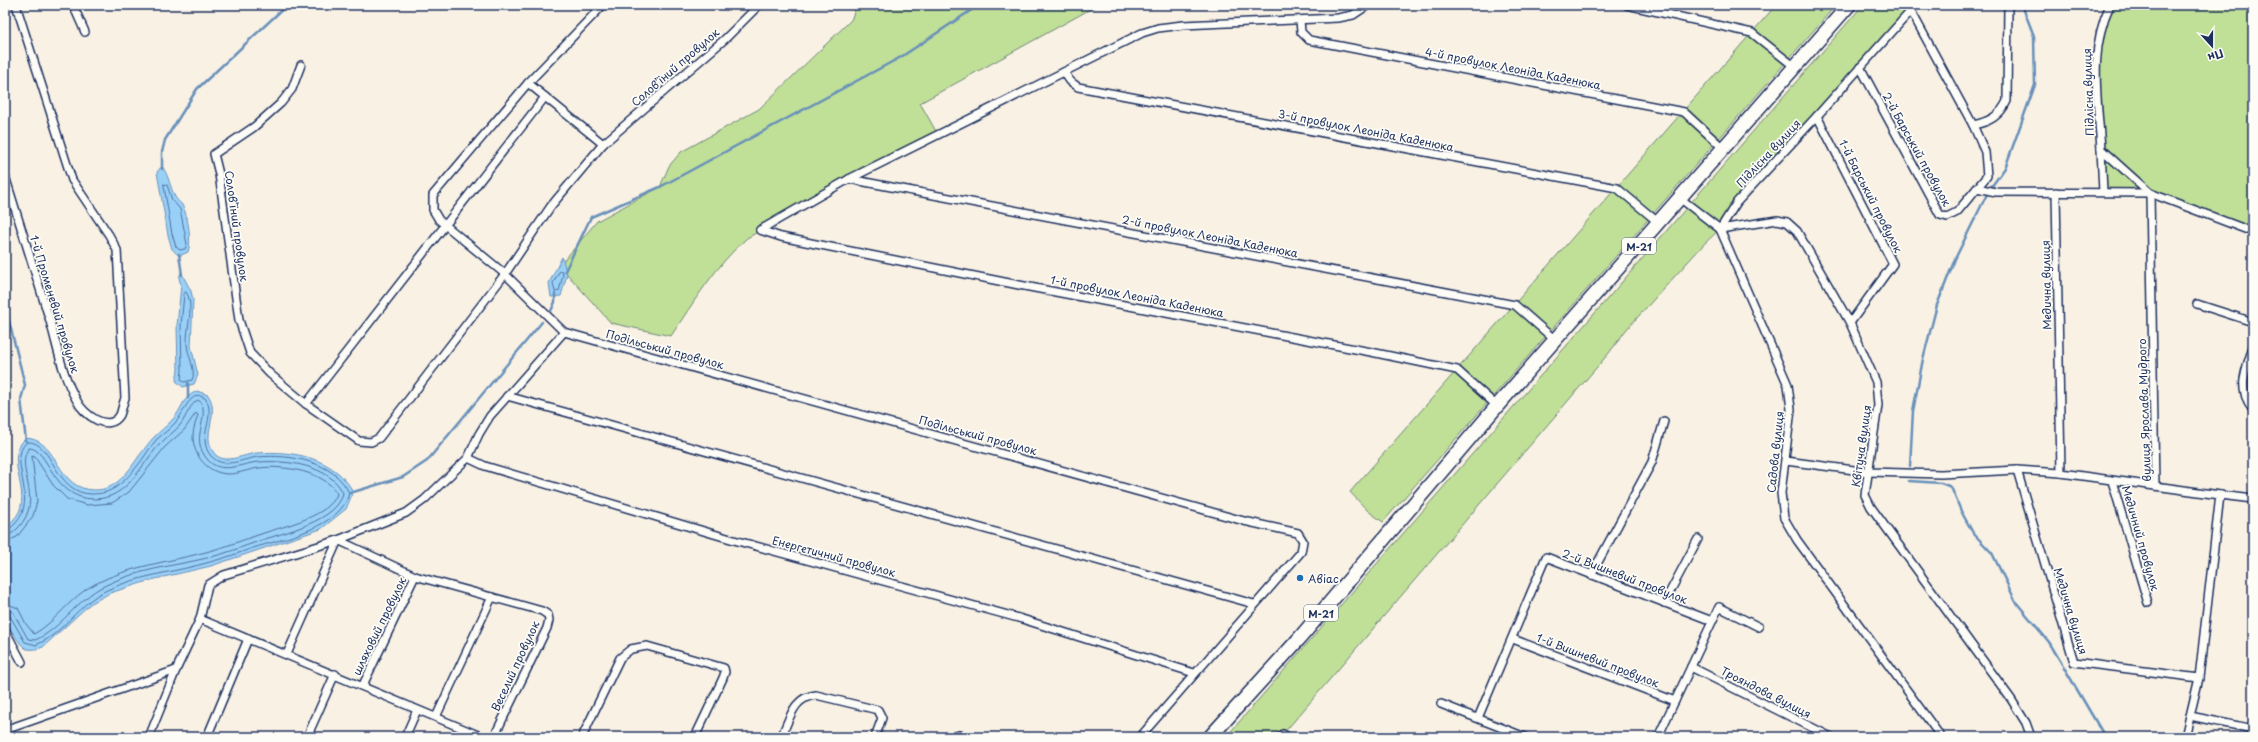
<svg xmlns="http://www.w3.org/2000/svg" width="2258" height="742" font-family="'Playpen Sans',sans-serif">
<rect width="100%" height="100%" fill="#f9f1e4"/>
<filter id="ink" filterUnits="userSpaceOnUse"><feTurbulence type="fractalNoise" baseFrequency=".025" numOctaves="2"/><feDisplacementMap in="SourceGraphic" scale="8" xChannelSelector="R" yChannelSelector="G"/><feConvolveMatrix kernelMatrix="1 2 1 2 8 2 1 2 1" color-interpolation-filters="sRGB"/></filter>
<g filter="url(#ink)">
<!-- green -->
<g fill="#c0df97" stroke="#6e877a">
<path d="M857,5H1098L920,103L937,133L747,238C716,265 693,303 671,336L611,323L567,274L561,264L597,221L660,187L669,166L681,152L759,109L851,20Z"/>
<polygon points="1776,5 1836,5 1383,522 1368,511 1350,492"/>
<polygon points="1863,5 1916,5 1737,202 1720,229 1705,243 1626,330 1609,353 1283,734 1280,737 1226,737"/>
<path d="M2110,5H2253V232L2150,193L2103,192C2100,138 2087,54 2110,5Z"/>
<polygon points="2253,348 2253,409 2242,383"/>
</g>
<!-- water -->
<g fill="#99d0f8" stroke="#6790ba">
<path d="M162,166C169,176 170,187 175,197C177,201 182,203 183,207C188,216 192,242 188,252L179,256L172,249L168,235L157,172Z"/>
<polygon points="562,257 567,274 561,296 551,297 549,283"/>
<polygon points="181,272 191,291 193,300 191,346 198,375 194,384 183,387 176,381 178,370 177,326 181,285 179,278"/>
<path d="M197,391L208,395C221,414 200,434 214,453C224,466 244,454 257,453C293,450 336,458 353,492L346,509L321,529L211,566L151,580L110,593L90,604L43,647C38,649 33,650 27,649C18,645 6,622 5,613C2,585 5,556 5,528C10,523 16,518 19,512C30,487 3,458 26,438C60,440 55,490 95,490C116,490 128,472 139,456C144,450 148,443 154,437C160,431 167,426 172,420C183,409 181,398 197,391Z"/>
</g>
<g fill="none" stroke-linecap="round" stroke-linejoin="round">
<!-- shore -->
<g stroke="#4d6f9c" stroke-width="1">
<polygon points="164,184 167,185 172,200 180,209 187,244 185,249 180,250 176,247 172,234"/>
<polygon points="562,271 563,275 559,291 555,292 553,283 559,272"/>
<path d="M186,292C195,304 186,330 187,344C187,354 197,371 192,380L184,382L181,380L182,370L181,326L184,294Z"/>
<path d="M5,531C10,530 11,527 15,524C40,497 6,460 27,442C53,440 54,494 92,494C113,494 122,483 135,469C143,460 149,448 157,439C163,434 170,429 175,423C184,414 185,400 198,395L205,398C218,417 195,437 211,456C224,470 242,459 258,457C289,454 335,461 349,493C342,527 282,539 253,548C239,553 225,558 210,562C176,572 140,575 107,590C79,602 64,634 36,645L25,642L10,616L5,614"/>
<path d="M5,536C11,535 14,532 18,528C46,498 13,468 29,448C49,448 52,499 94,499C116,499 130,484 142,467C148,459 154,450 161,443C167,436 175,432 181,424C186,417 190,404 198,400L202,403C208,423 190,438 207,459C221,476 242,463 259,462C287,460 330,465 343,493C338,521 282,533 259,541C242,547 225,554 207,558C173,566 135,570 104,586C77,599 60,630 35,640L28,639L13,612L5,609"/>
<path d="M5,542L17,537L33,516L37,501L32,456L35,457L53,485L67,499L87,505L112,503L129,492L165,447L184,430L196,413L198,415C196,421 193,429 193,436C193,456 208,474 229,474C239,474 249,469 259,468C281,465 326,471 337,494C330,516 284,526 264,533C245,539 226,547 206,552C169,562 129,566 95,584C71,596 57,621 34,634L26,624L18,608L5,603"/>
</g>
<!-- stream -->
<g stroke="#6790ba" stroke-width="2.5">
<polyline points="162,169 162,152 165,140 197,89 287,5"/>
<polyline points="179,254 182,275"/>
<polyline points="565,271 591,217 660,187 901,57 979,5"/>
<polyline points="5,305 25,385 21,399 26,441"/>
<polyline points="551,311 555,302 555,294"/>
<polyline points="188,383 188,398"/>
<polyline points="1910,466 1913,411 1923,359 1937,305 1955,259 1989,190 2005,168 2035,85 2034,36 2022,5"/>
<polyline points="1909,481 1941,483 1951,487 1961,511 1973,533 1992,553 2016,602 2049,642 2105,737"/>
<polyline points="350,493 403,477 427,461 542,322"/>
</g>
<!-- street casing -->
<g stroke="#1b2f5e" stroke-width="10">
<g id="street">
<polyline points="73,5 85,32"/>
<polyline points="603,5 528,83 433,195 433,210 439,220 505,274 564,332 1244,521 1298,533 1303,541 1301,552 1140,737"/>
<polyline points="1627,5 1752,33 1795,67"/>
<path d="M2110,5C2088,51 2098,100 2101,149L2150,193L2253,232"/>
<path d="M1911,11L1973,125C1989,122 2000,116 2007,101L2008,5"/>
<polyline points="1300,20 1301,32 1309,40 1684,112 1724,149"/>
<polyline points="301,65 292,89 281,103 254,127 214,154 219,174 239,320 250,353 270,374 306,404 359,441 371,442 379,438 505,274 551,206 603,144 725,39 759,5"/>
<polyline points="1860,67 1940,215 1947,217 1957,212 1977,188 1996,192 2150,193 2155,486 2220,495 2199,678 2185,737"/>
<polyline points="1064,72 1070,81 1078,87 1617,188 1659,223"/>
<polyline points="528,83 603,144"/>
<polyline points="1817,116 1893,264 1850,323"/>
<polyline points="1973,125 1985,152 1987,176 1977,188"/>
<polyline points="2101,149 2103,192"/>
<path d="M5,176C20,225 35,273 50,321C58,349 62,375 77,401C83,414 109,434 120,415C122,410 123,403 125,398L117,250L109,235L72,180L16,5"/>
<polyline points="849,179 1515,305 1555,340"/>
<polyline points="2056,192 2061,473"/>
<polyline points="1681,199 1720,229 1788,385 1791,409 1781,493 1784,518 1797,540 1941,737"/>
<polyline points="1720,229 1777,220 1787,222 1797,231 1850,323 1876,382 1878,405 1865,495 1871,507 2011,699 2026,723 2031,737"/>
<polyline points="1720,229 1737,202 1817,116 1916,5"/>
<polyline points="760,230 781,237 1019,285 1371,352 1457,370 1497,406"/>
<polyline points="760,230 849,179 1142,33 1158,28 1183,25 1338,18 1353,15 1368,5"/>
<polyline points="2197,304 2253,322"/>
<path d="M2253,347C2246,369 2236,389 2253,409"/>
<polyline points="507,396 1254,604"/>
<polyline points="306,404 545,97"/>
<polyline points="468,458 485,466 734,540 1022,619 1194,673"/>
<polyline points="1786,461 1869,472 1941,474 2017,470 2061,473 2155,486"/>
<polyline points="2017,470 2074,662 2199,678"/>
<polyline points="2112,481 2148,603"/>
<polyline points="2220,495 2253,499"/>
<polyline points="1591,575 1652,462 1664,421"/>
<polyline points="1664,603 1698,539"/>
<polyline points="200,619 483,737"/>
<polyline points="5,630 22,662"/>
<polyline points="1513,639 1675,701"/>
<polyline points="287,654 338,540 415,576 542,611 548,615 549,620 547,628 494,737"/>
<polyline points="1691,667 1831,737"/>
<polyline points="363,685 415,576"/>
<polyline points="1441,704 1525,737"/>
<polyline points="2190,716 2253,729"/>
<polyline points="436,717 492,597"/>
<polyline points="1478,718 1546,557 1712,621"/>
<polyline points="5,730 176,670"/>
<polyline points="149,737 176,670 200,619 208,585 224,575 338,540 406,513 424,500 468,458 479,434 490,416 564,332"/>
<polyline points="207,737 248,639"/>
<polyline points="307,737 335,674"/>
<polyline points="405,737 417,710"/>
<polyline points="582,737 620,658 631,649 647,646 724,668 725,672 723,678 695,737"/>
<path d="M781,737C790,719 793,697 816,695L878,710L882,718L875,737"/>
<polyline points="955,737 959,735 968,737"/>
<polyline points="1280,737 1283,734 1288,737"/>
<polyline points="1658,737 1719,607 1759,627"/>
</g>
</g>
<!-- highway casing -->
<g stroke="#1b2f5e" stroke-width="16">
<polyline id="highway" points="1210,737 1298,640 1497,406 1849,5"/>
</g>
<!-- street -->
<use href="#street" stroke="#fdfcf7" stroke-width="7"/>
<!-- highway -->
<use href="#highway" stroke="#fdfcf7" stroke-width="13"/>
</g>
</g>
<!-- markers -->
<circle fill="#1f6fb2" stroke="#fdfcf7" stroke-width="1.5" cx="1300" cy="578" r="4"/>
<g text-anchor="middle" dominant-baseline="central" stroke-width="3.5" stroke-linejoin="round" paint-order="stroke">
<!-- shield labels -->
<g fill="#fdfcf7" stroke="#5f6c8c" stroke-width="1">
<rect x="1622" y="238" width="34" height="16" rx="3"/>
<rect x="1304" y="605" width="34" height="16" rx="3"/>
</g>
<g font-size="10" font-weight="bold" fill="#1b2f5e">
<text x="1639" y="246">М-21</text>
<text x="1321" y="613">М-21</text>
</g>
<!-- street labels -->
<g font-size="11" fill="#1b2f5e" stroke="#fdfcf7">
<text transform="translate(675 67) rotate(-41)">Соловʼїний провулок</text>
<text transform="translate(1513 68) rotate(11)">4-й провулок Леоніда Каденюка</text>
<text transform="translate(2088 92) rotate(-92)">Підлісна вулиця</text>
<text transform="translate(1366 130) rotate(11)">3-й провулок Леоніда Каденюка</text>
<text transform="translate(1917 149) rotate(61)">2-й Барський провулок</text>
<text transform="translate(1768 153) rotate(-47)">Підлісна вулиця</text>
<text transform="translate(1871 196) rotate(63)">1-й Барський провулок</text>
<text transform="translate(237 226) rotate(82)">Соловʼїний провулок</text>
<text transform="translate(1210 236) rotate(11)">2-й провулок Леоніда Каденюка</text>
<text transform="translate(2046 285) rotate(-91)">Медична вулиця</text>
<text transform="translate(1137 296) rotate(11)">1-й провулок Леоніда Каденюка</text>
<text transform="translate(55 304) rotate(73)">1-й Променевий провулок</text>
<text transform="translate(665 349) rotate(15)">Подільський провулок</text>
<text transform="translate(2144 410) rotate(-92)">вулиця Ярослава Мудрого</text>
<text transform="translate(978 435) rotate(15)">Подільський провулок</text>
<text transform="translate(1861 446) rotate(-82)">Квітуча вулиця</text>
<text transform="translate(1775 452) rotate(-84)">Садова вулиця</text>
<text transform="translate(2141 538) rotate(74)">Медичний провулок</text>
<text transform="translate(834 556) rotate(15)">Енергетичний провулок</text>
<text transform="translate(1625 576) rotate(21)">2-й Вишневий провулок</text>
<text transform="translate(2071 611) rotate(73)">Медична вулиця</text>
<text transform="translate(379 626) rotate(-64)">шляховий провулок</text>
<text transform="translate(1598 660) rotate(21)">1-й Вишневий провулок</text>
<text transform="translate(515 666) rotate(-65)">Веселий провулок</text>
<text transform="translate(1766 692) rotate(27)">Трояндова вулиця</text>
</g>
<!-- poi labels -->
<g font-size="11" fill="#1b2f5e" stroke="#fdfcf7" text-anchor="start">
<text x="1308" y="578">Авіас</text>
</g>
</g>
<!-- margin -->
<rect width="2258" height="742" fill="none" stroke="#fdfcf7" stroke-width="20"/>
<rect x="10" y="10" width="2238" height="722" fill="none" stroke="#1b2f5e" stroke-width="1.5" filter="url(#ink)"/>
<!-- north arrow -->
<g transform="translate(2212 46) rotate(159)" stroke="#fdfcf7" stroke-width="3" paint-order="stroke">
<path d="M0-3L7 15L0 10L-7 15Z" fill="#1b2f5e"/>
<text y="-6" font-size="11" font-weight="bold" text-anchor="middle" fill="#1b2f5e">Пн</text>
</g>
</svg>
